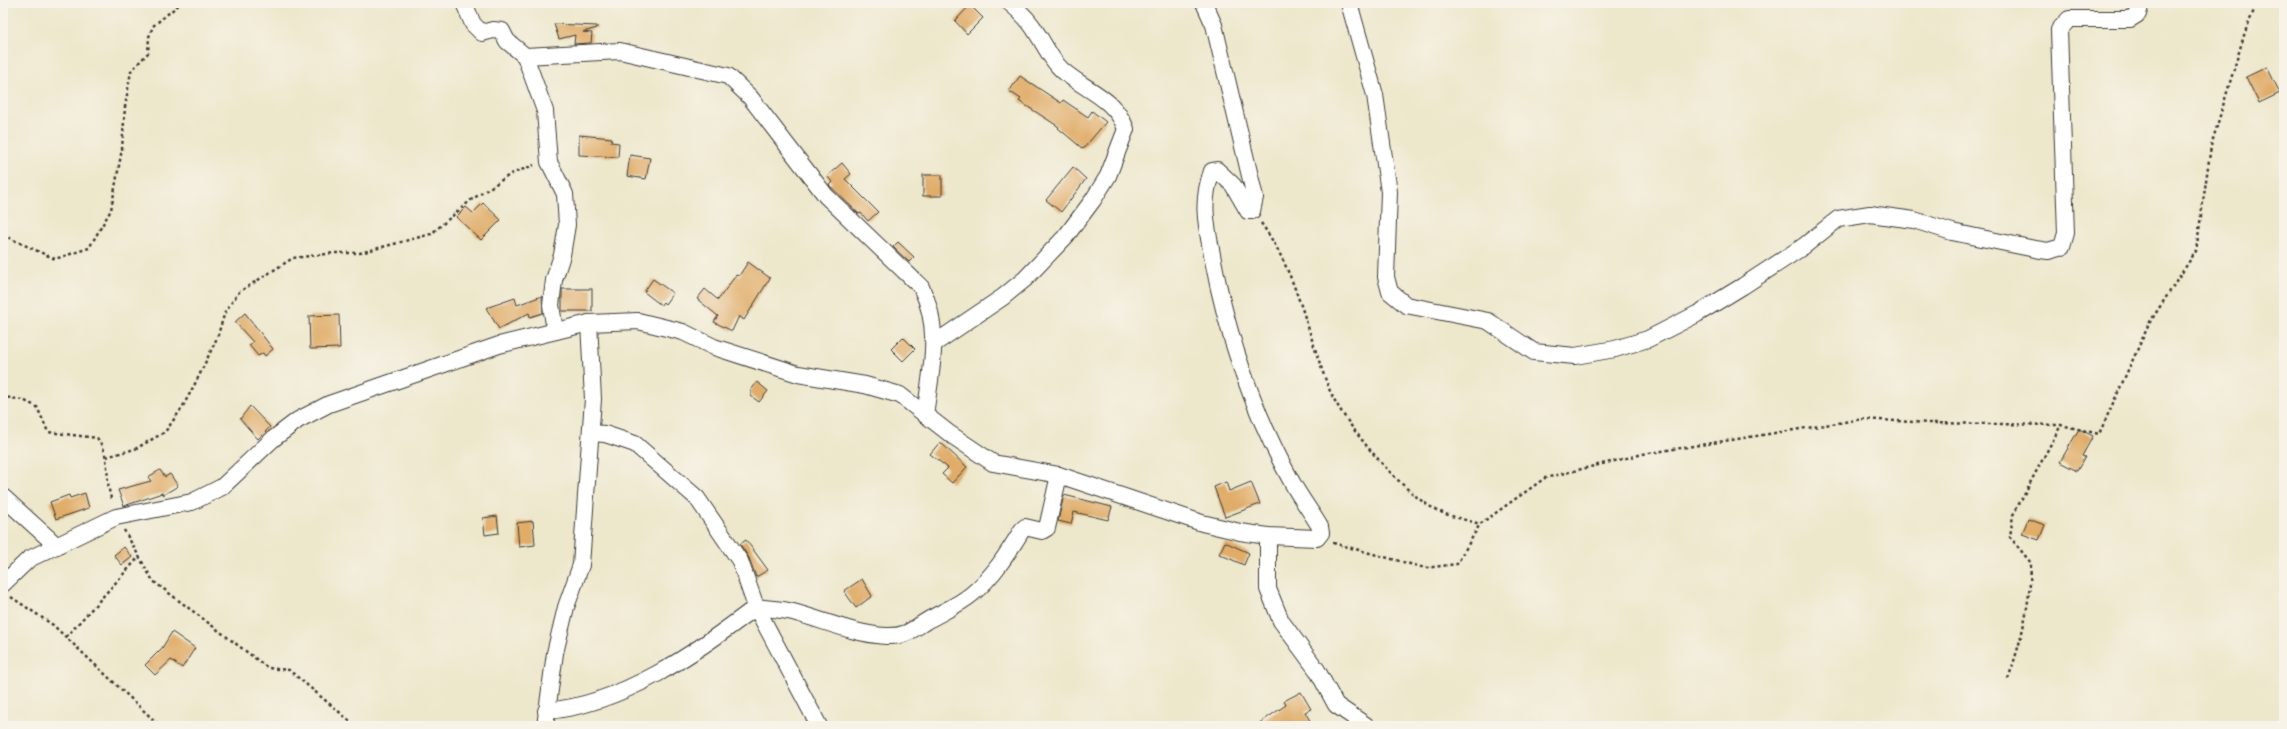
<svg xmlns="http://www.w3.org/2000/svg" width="2287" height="729" font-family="'IM FELL DW Pica',serif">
<rect width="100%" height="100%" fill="#f7f3e8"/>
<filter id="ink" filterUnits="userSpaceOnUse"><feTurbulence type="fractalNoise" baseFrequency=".025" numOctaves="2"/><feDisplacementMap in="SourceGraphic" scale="8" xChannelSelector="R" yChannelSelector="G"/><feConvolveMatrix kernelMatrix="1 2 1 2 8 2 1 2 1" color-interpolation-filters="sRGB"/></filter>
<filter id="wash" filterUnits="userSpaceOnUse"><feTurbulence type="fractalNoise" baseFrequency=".012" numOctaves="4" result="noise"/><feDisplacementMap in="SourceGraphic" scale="16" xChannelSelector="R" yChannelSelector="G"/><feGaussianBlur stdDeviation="0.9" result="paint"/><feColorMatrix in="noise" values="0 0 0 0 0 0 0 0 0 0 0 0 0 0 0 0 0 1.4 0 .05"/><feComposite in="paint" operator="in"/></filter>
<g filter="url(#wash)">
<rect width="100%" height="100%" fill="#ede7cb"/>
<g id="blocks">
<!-- building -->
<g fill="#e0ac68">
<polygon points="970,5 983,18 967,34 955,21"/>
<polygon points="554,24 597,26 597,28 583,32 592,33 591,43 574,44 575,35 559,39"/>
<polygon points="2267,67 2280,93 2259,103 2246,77"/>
<polygon points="1020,76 1061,103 1063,100 1088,117 1092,111 1106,122 1083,149 1058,128 1059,127 1019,101 1021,99 1009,91"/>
<polygon points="579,135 612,138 611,142 619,143 618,157 579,155"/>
<polygon points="630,155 650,158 646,179 627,176"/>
<polygon points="842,163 851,174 845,179 878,212 868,221 861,213 859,214 829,185 832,182 827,176"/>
<polygon points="1073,167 1086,179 1061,212 1046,200"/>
<rect x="923" y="175" width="19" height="21"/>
<polygon points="483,203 501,220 481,240 456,217 466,207 473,213"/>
<polygon points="898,242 914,257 909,262 893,247"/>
<polygon points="748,262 770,278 744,320 739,316 732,331 714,322 718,316 697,299 705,289 718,300 736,275 739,276"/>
<polygon points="653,279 673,293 665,304 663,302 661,305 644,292"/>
<rect x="562" y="289" width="30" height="22"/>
<polygon points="542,296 543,313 530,317 529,313 499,329 486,308 515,298 517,305"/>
<polygon points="245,313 273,349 265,356 263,353 258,356 249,345 253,342 235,322"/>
<polygon points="339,315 340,348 310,349 309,316"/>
<polygon points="903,337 915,349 903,361 891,349"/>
<polygon points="757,382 768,391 759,402 751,396 751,390"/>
<polygon points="250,406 270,427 258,439 240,419"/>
<polygon points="2079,429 2093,436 2082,456 2085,457 2077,471 2060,462"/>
<polygon points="940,442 967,467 952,483 942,474 948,468 930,454"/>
<polygon points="160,470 165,477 170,474 178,486 163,495 162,493 124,506 118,490 151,481 148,477"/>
<polygon points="1226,482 1229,491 1251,482 1260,504 1225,517 1214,487"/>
<polygon points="85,493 89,508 56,519 50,502 69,495 70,498"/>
<polygon points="1064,495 1112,507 1108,520 1074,512 1071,524 1058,521"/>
<polygon points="497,516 499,533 485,535 483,518"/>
<polygon points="2028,519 2045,525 2039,540 2022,534"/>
<polygon points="533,521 535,545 519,547 517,523"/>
<polygon points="746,540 768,570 756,577 749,558 740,544"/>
<polygon points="1225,542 1249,553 1244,565 1219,554"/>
<polygon points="124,547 132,557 122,565 114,555"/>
<polygon points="862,579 872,596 856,608 844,591"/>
<polygon points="172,632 195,648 182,668 171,660 155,675 145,665 162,648"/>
<polygon points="1301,692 1311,709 1305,712 1313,726 1255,726 1286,705 1284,701"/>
</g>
</g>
</g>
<g filter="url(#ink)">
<use href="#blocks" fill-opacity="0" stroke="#3b3a36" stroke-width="1"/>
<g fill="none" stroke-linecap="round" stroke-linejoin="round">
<!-- minor casing -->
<g stroke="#3b3a36" stroke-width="18">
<g id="minor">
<polyline points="464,3 473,24 482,33 493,30 502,31 507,41 525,56 545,111 549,162 565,194 567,225 562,255 554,280 551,305 555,331"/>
<polyline points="1349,3 1375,95 1389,192 1386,277 1390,292 1406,305 1488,321 1534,352 1575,356 1615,349 1648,339 1697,314 1743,286 1804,246 1838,219 1870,214 1914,220 1952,232 2035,249 2048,251 2062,247 2066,233 2059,30 2069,19 2130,19 2138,14 2141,3"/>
<path d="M525,56L620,51L728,76L750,97L826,196L921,287C942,329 931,370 925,415"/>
<path d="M935,343L1003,297L1025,279L1066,236L1093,200L1108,176L1126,129C1114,97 1086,91 1062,70C1051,60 1046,47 1038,35C1031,22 1021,12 1010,3"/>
<polyline points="591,433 605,434 635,444 697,498 740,561 756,607 819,726"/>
<polyline points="3,497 57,546"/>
<polyline points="1268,536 1268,589 1281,621 1317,670 1336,705 1367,726"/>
<path d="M3,584L29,559L116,517L192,502L222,487L273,439L298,420L329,404L499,345L589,323L638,321L683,332L714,347L798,374L865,385L900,395L950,434L993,463L1059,475L1202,523L1240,532L1268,536L1317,538L1321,533L1320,527C1312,513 1302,500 1294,486C1255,416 1228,339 1213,260C1207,227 1200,204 1212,171L1217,170L1233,185L1248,211H1252L1255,197L1214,25L1204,3"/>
<path d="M546,711C622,705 697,652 756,607C768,609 781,609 793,612C823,620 854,634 886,636C906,637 913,629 928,620C942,612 959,605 972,594C993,577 1008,553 1022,530L1025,527L1042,531L1047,528L1059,475"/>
<polyline points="545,726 555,653 566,607 581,565 593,399 589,323"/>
</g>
</g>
<!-- path -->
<g stroke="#3b3a36" stroke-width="2.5" stroke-dasharray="3 3" stroke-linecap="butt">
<path d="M1261,223C1298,274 1307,334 1330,391C1345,425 1399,488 1431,507C1445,516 1464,519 1480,524"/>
<polyline points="3,235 55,259 89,248 111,210 122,149 125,107 131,71 148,53 149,37 153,26 181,3"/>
<path d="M3,394L5,397L23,400L37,407L48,432L97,438C112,457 104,480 112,501"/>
<polyline points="106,457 135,449 165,432 182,408 197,380 217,338 225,312 239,292 293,258 335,253 360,253 431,234 471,200 511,174 534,165"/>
<polyline points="124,530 153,581 268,668 289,670 356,726"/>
<polyline points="1333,543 1425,568 1457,564 1480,524 1545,478 1643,454 1863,419 1929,423 2061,425 2099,434 2150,322 2196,251 2211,146 2245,32 2257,3"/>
<polyline points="11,597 53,625 160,726"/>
<polyline points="66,637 139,557"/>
<path d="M2008,679C2022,639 2030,605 2031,563L2010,537L2013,515L2061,425"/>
</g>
<!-- minor -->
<use href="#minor" stroke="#fff" stroke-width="16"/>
</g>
</g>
<!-- margin -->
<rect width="2287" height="729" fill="none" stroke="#f7f3e8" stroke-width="16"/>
</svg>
